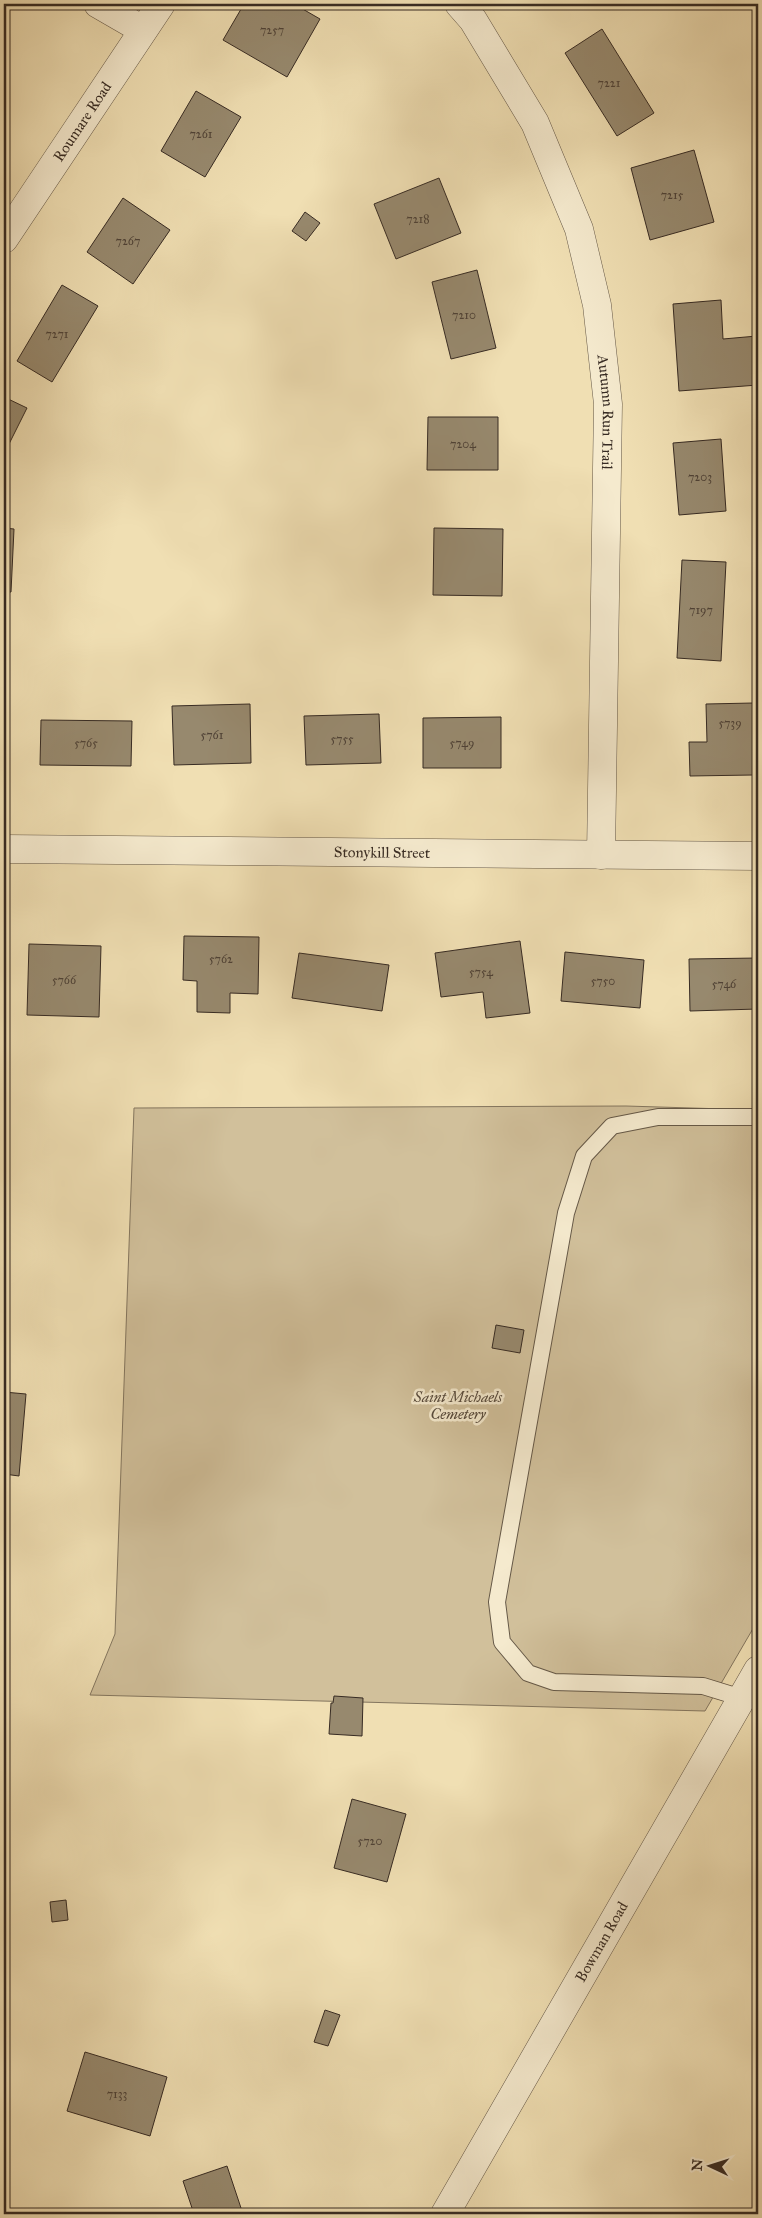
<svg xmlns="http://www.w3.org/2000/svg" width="762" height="2218" font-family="'IM FELL Great Primer',serif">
<rect width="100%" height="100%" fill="#f0dfb3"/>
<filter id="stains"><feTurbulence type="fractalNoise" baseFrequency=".004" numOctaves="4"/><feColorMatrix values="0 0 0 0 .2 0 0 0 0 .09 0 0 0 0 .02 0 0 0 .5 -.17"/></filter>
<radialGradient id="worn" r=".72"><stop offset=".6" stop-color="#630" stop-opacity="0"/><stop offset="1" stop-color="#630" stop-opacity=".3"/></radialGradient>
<!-- green -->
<polygon fill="#d1c09b" stroke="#84765f" points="626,1106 758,1110 758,1620 705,1711 90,1695 115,1634 134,1108"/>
<!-- building -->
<g fill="#97896e" stroke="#372b23">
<polygon points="244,4 294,4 320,19 287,77 223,40"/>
<polygon points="602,29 654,113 617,136 565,53"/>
<polygon points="196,91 241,117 205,177 161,151"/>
<polygon points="694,150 714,222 650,240 631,168"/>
<polygon points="439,178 461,233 396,259 374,204"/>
<polygon points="123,198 170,230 133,284 87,252"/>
<polygon points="305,212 320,223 306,241 292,231"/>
<polygon points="477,270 496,348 451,359 432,282"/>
<polygon points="62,285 98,306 52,382 17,361"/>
<polygon points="721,300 723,339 757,336 758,385 679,391 673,304"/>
<polygon points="4,397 27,408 4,454"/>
<polygon points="428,417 498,417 498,470 427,470"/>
<polygon points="721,439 726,511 679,515 673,443"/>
<polygon points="4,528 14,529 11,592 4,592"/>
<polygon points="434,528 503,529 502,596 433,595"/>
<polygon points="682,560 726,562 721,661 677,658"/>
<polygon points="753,703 753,775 690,776 689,742 707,742 706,704"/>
<polygon points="250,704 251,763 174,765 172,706"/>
<polygon points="379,714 381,763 306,765 304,716"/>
<polygon points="501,717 501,768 423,768 423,718"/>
<polygon points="41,720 132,721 131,766 40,765"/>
<polygon points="184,936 259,937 258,994 230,993 230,1013 197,1012 197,981 183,980"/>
<polygon points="520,941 530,1013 486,1018 483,992 441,997 435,953"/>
<polygon points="29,944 101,946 99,1017 27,1015"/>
<polygon points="565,952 644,960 640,1008 561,1001"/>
<polygon points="299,953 389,965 382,1011 292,998"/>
<polygon points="758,958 758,1009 690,1011 689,959"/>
<polygon points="496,1325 524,1330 520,1353 492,1348"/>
<polygon points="4,1392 26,1394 19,1476 4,1474"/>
<polygon points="334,1696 363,1698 362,1736 329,1734 331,1703 333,1703"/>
<polygon points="352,1799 406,1814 387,1882 334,1868"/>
<polygon points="66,1900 68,1920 52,1922 50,1902"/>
<polygon points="325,2010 340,2015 328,2046 314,2042"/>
<polygon points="85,2052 167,2077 150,2136 67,2111"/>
<polygon points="227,2166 243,2214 194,2214 183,2181"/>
</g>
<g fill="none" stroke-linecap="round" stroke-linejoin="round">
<!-- lane casing -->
<g stroke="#655847" stroke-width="18">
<polyline id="lane" points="742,1698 703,1686 554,1682 528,1673 502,1642 497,1602 566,1213 584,1156 612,1126 658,1117 758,1117"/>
</g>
<!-- street casing -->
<g stroke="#655847" stroke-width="29">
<g id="street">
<polyline points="98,4 143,30"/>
<path id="s1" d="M459,4L473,20L535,123L579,229L597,305L608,404L601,855"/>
<path id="s2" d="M4,239L161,4"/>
<path id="s3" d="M4,849L758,856"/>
<path id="s4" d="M445,2214L758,1670"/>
</g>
</g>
<!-- lane -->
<use href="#lane" stroke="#f5eace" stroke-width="16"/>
<!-- street -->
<use href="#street" stroke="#f5eace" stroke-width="28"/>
</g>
<g text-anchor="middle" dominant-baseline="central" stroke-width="5" stroke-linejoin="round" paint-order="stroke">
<!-- number labels -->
<g font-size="12" fill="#4f4236">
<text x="272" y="30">7257</text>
<text x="609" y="83">7221</text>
<text x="201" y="134">7261</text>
<text x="672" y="195">7215</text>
<text x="418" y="219">7218</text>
<text x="128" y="241">7267</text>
<text x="464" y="315">7210</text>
<text x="57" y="334">7271</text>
<text x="463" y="444">7204</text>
<text x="700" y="477">7203</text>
<text x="701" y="610">7197</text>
<text x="730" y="723">5739</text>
<text x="212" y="735">5761</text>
<text x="342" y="739">5755</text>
<text x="86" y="743">5765</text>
<text x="462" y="743">5749</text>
<text x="221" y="959">5762</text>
<text x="481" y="972">5754</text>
<text x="64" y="980">5766</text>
<text x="603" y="981">5750</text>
<text x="724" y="984">5746</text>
<text x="370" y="1841">5720</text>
<text x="117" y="2094">7133</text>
</g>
<!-- street labels -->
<g font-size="15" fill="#372b23" stroke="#f5eace">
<text stroke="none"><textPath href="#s2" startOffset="141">Roumare Road</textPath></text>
<text stroke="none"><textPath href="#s1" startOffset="442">Autumn Run Trail</textPath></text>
<text stroke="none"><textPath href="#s3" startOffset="378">Stonykill Street</textPath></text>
<text stroke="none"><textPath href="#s4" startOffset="314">Bowman Road</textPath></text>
</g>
<!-- park labels -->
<g font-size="15" font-style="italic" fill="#56493b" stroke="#f5eace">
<text x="458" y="1397">Saint Michaels<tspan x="458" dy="17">Cemetery</tspan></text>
</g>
</g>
<!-- margin -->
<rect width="762" height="2218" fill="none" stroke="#f0dfb3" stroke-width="20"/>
<rect x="5" y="5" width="752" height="2208" fill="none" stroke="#372b23" stroke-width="2.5"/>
<rect x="10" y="10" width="742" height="2198" fill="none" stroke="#372b23"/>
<!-- north arrow -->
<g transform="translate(710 2166) rotate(274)" stroke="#f5eace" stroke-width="4" paint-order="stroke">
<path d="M0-4L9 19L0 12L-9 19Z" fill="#372b23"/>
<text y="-8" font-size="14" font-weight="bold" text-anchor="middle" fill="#372b23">N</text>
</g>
<rect width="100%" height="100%" filter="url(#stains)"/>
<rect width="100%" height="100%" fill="url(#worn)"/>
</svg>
